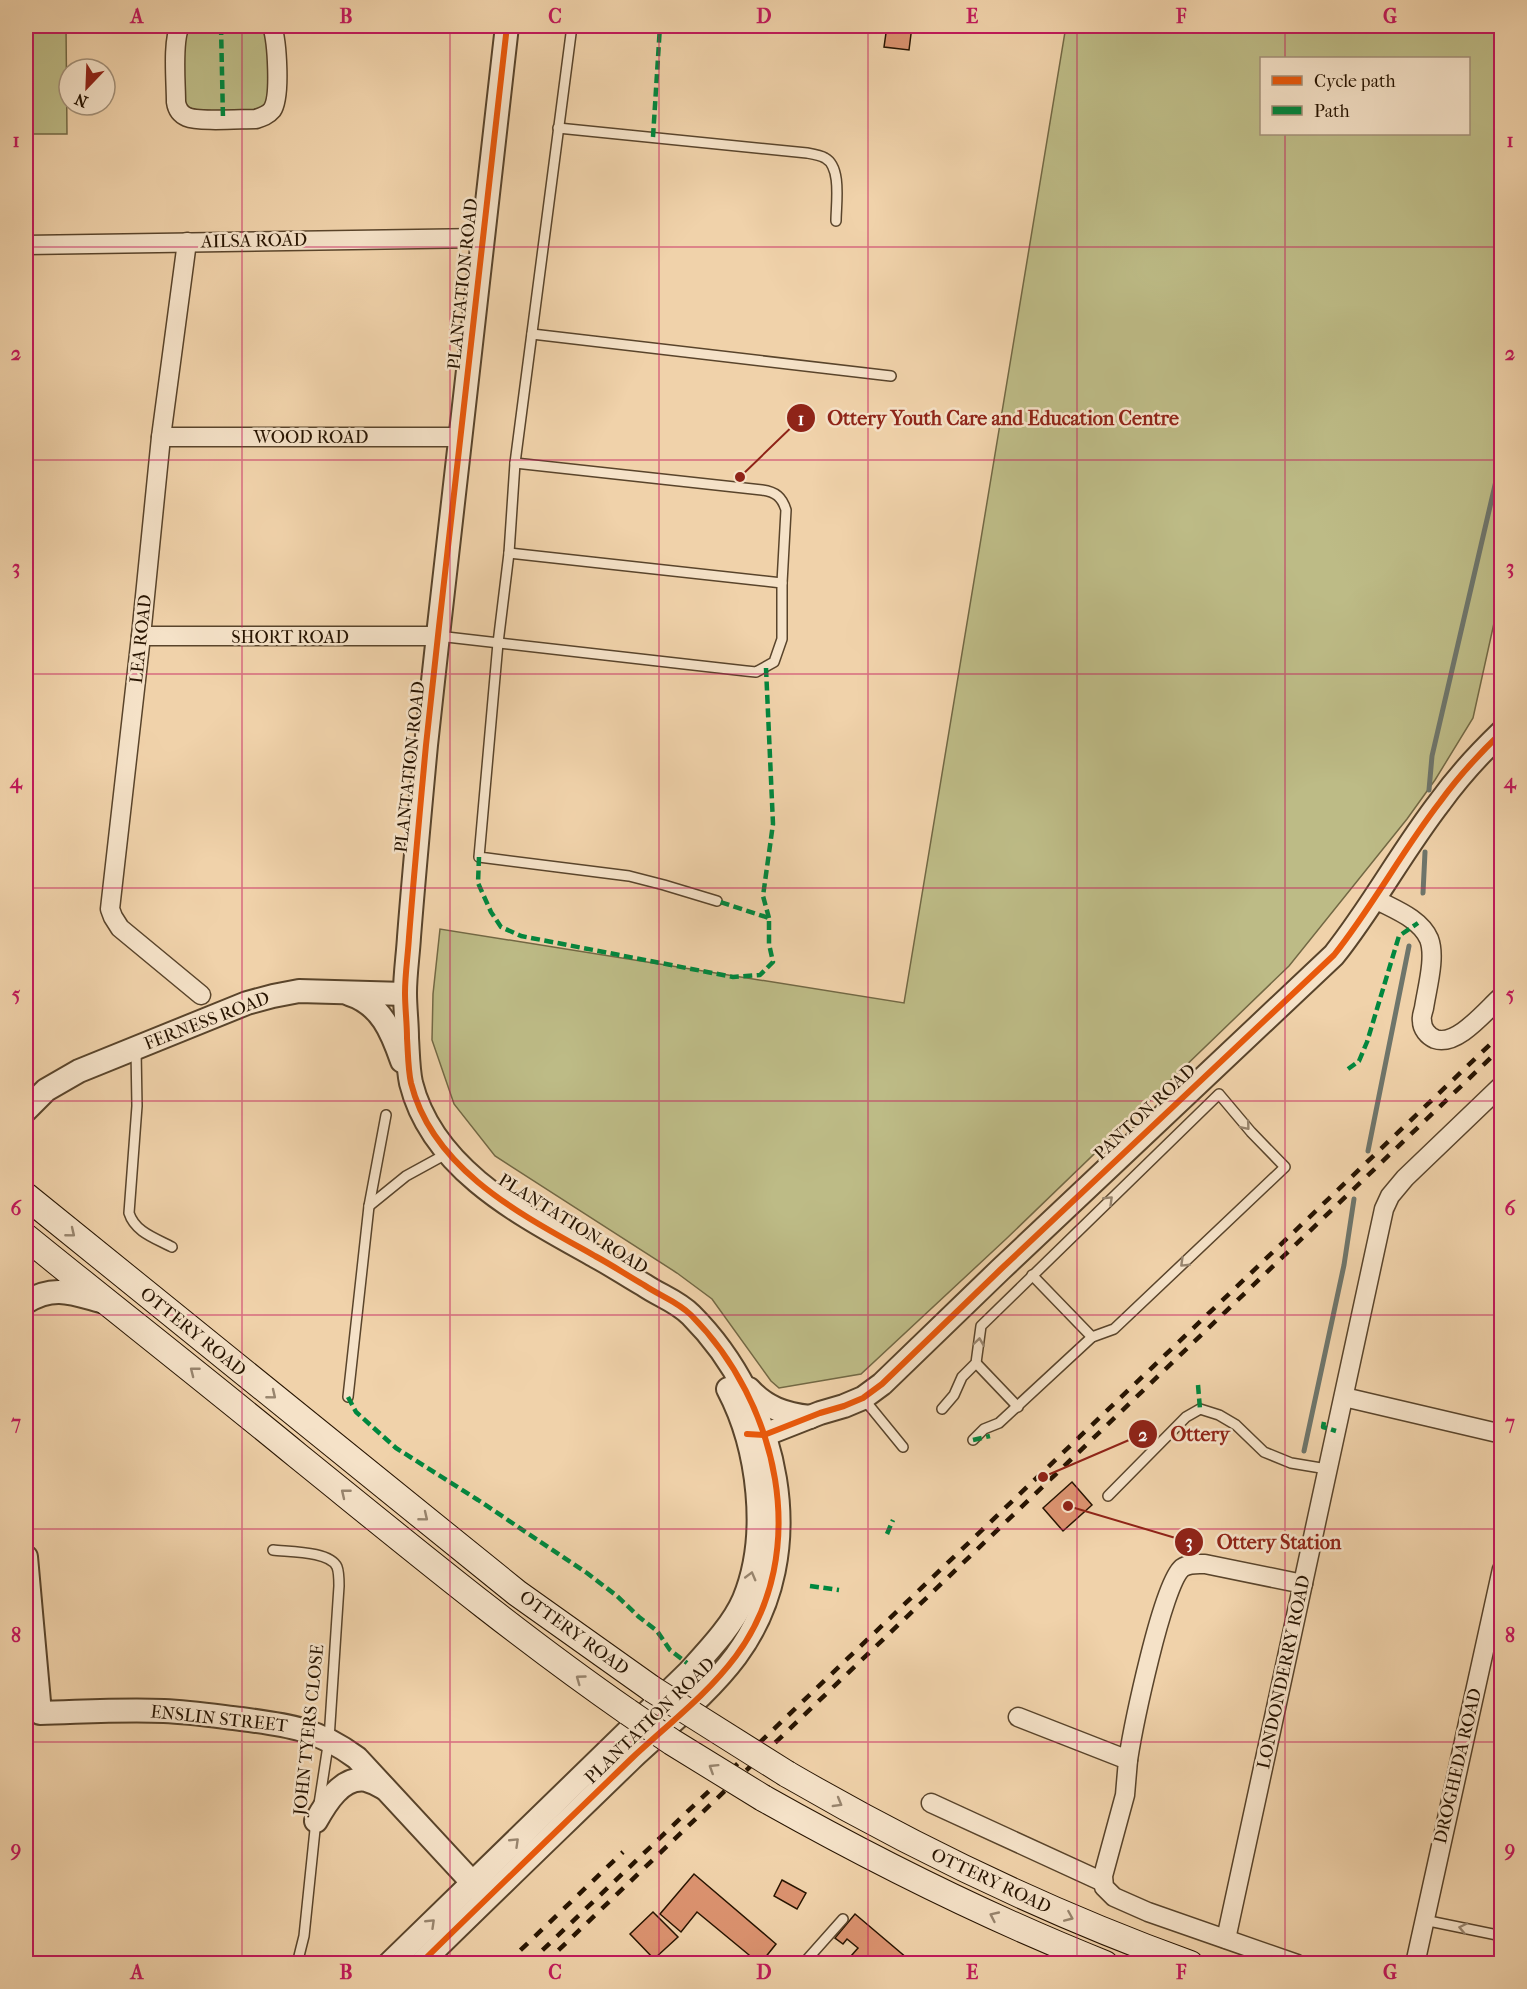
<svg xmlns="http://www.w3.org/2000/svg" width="1527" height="1989" font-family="'IM FELL French Canon',serif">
<rect width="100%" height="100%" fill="#f0d2aa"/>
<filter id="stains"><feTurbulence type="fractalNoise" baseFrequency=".00333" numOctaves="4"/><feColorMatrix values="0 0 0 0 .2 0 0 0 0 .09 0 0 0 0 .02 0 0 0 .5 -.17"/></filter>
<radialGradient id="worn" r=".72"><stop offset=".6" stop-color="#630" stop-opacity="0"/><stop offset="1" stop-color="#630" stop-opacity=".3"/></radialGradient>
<!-- green -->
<g fill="#bdbb86" stroke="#726844" stroke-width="1.5" fill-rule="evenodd">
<polygon points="26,26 66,26 67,134 26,134"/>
<path d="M191,26H262L268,32L271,95L263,107L253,110L198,111L188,107L185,102C183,81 175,40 191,26Z"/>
<path d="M1066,26H1501L1502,587L1473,718L1435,780L1407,819L1289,966L1006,1239L861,1374L779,1388L771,1381L712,1299L677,1273L495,1156L454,1104L432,1040L433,994L440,929L904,1003ZM1262,58H1468V134H1262Z"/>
</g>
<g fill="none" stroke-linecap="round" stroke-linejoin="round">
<!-- stream -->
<g stroke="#6e756b" stroke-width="5">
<polyline points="1429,790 1432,756 1502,455"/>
<polyline points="1423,893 1425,852"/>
<polyline points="1368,1151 1409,946"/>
<polyline points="1304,1451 1344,1265 1354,1199"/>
</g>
</g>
<!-- building -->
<g fill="#dc9370" stroke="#271401" stroke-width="1.5">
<polygon points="887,26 912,26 909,50 884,47"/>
<polygon points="1072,1482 1092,1505 1063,1531 1043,1508"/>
<polygon points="694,1874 776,1944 760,1964 697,1912 681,1932 660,1914"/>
<polygon points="782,1880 806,1893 797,1909 774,1896"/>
<polygon points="653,1912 678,1937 654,1959 630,1934"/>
<polygon points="855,1914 914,1964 844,1964 858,1948 847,1939 843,1944 835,1938"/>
</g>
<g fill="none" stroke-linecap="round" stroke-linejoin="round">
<!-- service casing -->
<g stroke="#59442b" stroke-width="12">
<g id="service">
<polyline points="572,26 515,463 509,553 498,643 479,857 629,876 664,885 717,901"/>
<path d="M558,128L807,153C813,154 820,155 825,158C842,167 836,204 836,221"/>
<polyline points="532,334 891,376"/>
<polyline points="509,553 782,583"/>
<path d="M438,636L746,671L756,672L774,662L782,639V583L786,510C782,497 776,492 762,490L515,463"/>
<path d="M136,1050L137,1106L129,1213C135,1232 155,1238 172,1247"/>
<polyline points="369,1206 406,1176 448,1153"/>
<polyline points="1032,1275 1092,1337"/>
<polyline points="976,1363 1018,1407"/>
<polyline points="348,1397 369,1206 386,1115"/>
<polyline points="863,1398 903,1447"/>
<polyline points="942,1409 954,1395 962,1377 976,1363 981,1326 1219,1094 1251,1132 1285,1167 1114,1329 1092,1337 999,1423 984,1429 973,1440"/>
<polyline points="1108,1496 1186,1417 1200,1409 1219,1415 1236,1425 1264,1452 1291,1463 1327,1469"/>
<path d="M273,1550C288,1552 330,1551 337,1567C339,1572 339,1580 339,1586L329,1739L319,1804"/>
<polyline points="1424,1920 1502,1936"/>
<polyline points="297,1964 304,1936 316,1820"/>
<polyline points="803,1964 843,1919"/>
</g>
</g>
<!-- minor casing -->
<g stroke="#59442b" stroke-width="21">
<g id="minor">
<path d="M180,26C172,41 176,82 176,102C177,109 180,114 187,117C199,122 240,119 256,119C262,117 268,115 272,110C281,97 277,41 272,26"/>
<polyline points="187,242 161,437 141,636 110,909 113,917 120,928 201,995"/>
<polyline points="26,245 483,238"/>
<polyline points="161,437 461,437"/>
<polyline points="141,636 438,636"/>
<path d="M1375,899C1393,909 1420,918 1429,939C1436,957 1427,988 1424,1008C1423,1012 1421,1017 1422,1021C1422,1029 1428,1036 1435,1039C1457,1047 1486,1010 1502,996"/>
<polyline points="1344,1397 1502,1434"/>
<polyline points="1018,1717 1128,1760 1125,1795 1103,1876 1104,1887 1114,1897 1148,1912 1297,1964"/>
<path d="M1128,1760C1133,1728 1162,1585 1182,1568C1189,1563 1197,1564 1205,1564L1303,1584"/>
<polyline points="931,1803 1103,1882"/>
<polyline points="1226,1939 1384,1209 1390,1196 1405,1178 1502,1085"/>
<polyline points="1415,1964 1502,1569"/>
</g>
</g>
<!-- tertiary casing -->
<g stroke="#59442b" stroke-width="26">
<g id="tertiary">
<path d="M349,994C381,1004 392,1032 402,1061"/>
<polyline points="26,1110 46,1090 79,1071 247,1003 273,996 299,991 405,994"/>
<path d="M26,1302C55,1284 74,1294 105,1302"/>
<path d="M749,1389C766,1408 785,1414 810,1417"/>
<path d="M747,1434L764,1435L820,1413L844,1406L863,1398L882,1384L1000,1270L1334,955C1373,906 1402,851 1440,802C1458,777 1479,754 1502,732"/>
<path d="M26,1557L40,1713C81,1712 123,1709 164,1711C190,1712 216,1716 241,1719C288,1725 318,1729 357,1758L483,1894"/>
<path d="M316,1821C326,1803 342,1776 366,1780C373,1782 379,1785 384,1788"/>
<path d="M389,1964L689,1672C708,1651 733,1625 744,1599C770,1536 759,1448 728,1389"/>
<path d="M420,1964C490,1895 561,1827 631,1759C666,1726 707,1695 736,1656C813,1552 778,1402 691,1315C677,1301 660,1296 644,1285C628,1276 612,1265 595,1256C524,1216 433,1171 411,1083C408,1069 408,1053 407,1038C407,1023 405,1008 405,993C405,974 408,955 409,937C414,873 420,809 426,745C452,505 480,265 507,26"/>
</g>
</g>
<!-- secondary casing -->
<g stroke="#271401" stroke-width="28">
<g id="secondary">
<polyline points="26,1196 517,1593 652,1689"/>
<path d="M26,1237C116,1310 208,1382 298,1456C407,1544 514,1633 628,1712"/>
<path d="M787,1774C916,1849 1049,1913 1190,1964"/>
<path d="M763,1798C873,1860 987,1917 1105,1964"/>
</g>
</g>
<!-- service -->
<use href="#service" stroke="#f5e2c8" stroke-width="9"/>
<!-- minor -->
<use href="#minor" stroke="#f5e2c8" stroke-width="18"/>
<!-- tertiary -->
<use href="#tertiary" stroke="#f5e2c8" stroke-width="22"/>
<!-- secondary -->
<use href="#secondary" stroke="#f5e2c8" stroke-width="26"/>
<!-- rail -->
<g stroke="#271401" stroke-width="4.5" stroke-dasharray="10 10" stroke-linecap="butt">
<polyline points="506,1964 623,1852"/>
<polyline points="528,1964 1502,1033"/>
<polyline points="544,1964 1502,1047"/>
</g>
<!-- secondary-bridge casing -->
<g stroke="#271401" stroke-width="28" stroke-linecap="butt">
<g id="secondary-bridge">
<polyline points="652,1689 787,1774"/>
<polyline points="628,1712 672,1742 763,1798"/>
</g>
</g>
<!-- secondary-bridge -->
<use href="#secondary-bridge" stroke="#f5e2c8" stroke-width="26"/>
<!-- quiet -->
<g stroke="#00873e" stroke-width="4.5" stroke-dasharray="9 4.5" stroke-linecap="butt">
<polyline points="221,26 223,119"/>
<polyline points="653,137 660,26"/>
<polyline points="766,668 773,824 763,896 769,918"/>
<polyline points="479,857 478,883 491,912 501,927 521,936 733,977 760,975 773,962 769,944 769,918 717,901"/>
<polyline points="1348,1069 1359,1061 1367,1042 1399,936 1418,923"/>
<polyline points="1198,1385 1200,1409"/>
<polyline points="348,1397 356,1412 396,1448 478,1500 587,1573 617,1596 639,1617 657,1631 670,1650 687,1663"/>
<polyline points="1324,1422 1323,1427 1336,1431"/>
<polyline points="973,1440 990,1436"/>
<polyline points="887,1534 893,1520"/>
<polyline points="810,1586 839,1590"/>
</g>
<!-- cycleway casing -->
<g stroke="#f5e2c8" stroke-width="10">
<g id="cycleway">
<path d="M747,1434L764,1435L820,1413L844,1406L863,1398L882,1384L1000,1270L1334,955C1373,906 1402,851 1440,802C1458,777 1479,754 1502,732"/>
<path d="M420,1964C490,1895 561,1827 631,1759C666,1726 707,1695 736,1656C813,1552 778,1402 691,1315C677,1301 660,1296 644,1285C628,1276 612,1265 595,1256C524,1216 433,1171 411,1083C408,1069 408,1053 407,1038C407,1023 405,1008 405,993C405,974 408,955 409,937C414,873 420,809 426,745C452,505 480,265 507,26"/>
</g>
</g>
<!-- cycleway -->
<use href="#cycleway" stroke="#e8590c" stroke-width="6"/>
</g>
<!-- one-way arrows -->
<defs><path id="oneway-chevron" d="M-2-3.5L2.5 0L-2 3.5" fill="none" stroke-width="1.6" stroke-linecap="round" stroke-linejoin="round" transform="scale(1.5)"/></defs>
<g stroke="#98856e">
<use href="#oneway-chevron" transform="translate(1246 1126) rotate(50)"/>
<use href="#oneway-chevron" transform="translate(1109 1200) rotate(-44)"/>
<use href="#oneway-chevron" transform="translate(71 1233) rotate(39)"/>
<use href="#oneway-chevron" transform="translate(1184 1263) rotate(136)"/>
<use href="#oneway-chevron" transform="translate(979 1342) rotate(-82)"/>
<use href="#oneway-chevron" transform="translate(194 1371) rotate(-142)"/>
<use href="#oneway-chevron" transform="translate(272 1395) rotate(39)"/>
<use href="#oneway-chevron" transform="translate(345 1493) rotate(-141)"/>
<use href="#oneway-chevron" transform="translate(424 1517) rotate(39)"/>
<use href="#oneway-chevron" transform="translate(751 1576) rotate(-75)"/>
<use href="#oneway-chevron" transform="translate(580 1679) rotate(-144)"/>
<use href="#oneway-chevron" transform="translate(713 1768) rotate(-148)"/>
<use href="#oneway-chevron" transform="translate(838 1803) rotate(30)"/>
<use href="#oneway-chevron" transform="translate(515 1842) rotate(-44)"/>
<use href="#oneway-chevron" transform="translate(994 1916) rotate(-155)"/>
<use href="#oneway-chevron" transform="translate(1069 1917) rotate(23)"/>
<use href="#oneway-chevron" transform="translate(431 1923) rotate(-44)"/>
<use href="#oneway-chevron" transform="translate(1463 1928) rotate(-168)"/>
</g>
<!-- grid -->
<path fill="none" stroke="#c2185b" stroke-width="1.5" stroke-opacity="0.55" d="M242,26V1964M450,26V1964M659,26V1964M868,26V1964M1077,26V1964M1285,26V58M1285,134V1964M26,247H1502M26,460H1502M26,674H1502M26,888H1502M26,1101H1502M26,1315H1502M26,1529H1502M26,1742H1502"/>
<g text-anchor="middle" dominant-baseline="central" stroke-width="5" stroke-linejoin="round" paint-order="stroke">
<!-- street labels -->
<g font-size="18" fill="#271401" stroke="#f5e2c8">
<text transform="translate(254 241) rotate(-1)">AILSA ROAD</text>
<text transform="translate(463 284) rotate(-84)">PLANTATION ROAD</text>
<text x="311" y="437">WOOD ROAD</text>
<text x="290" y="637">SHORT ROAD</text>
<text transform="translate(141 639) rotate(-84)">LEA ROAD</text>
<text transform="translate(410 767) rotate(-84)">PLANTATION ROAD</text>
<text transform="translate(207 1021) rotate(-21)">FERNESS ROAD</text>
<text transform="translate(1145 1112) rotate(-43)">PANTON ROAD</text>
<text transform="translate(573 1224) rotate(32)">PLANTATION ROAD</text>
<text transform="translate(193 1332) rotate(39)">OTTERY ROAD</text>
<text transform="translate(574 1633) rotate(36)">OTTERY ROAD</text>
<text transform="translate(1284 1672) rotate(-78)">LONDONDERRY ROAD</text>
<text transform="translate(219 1719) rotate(6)">ENSLIN STREET</text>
<text transform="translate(650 1721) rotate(-44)">PLANTATION ROAD</text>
<text transform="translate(309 1730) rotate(-84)">JOHN TYERS CLOSE</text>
<text transform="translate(1458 1766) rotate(-77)">DROGHEDA ROAD</text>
<text transform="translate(991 1881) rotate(25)">OTTERY ROAD</text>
</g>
</g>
<!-- callouts -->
<path fill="none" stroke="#8f2418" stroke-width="2" d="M740 477L801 418M1043 1477L1143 1434M1068 1506L1189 1542"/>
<g fill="#8f2418" stroke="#f5e2c8" stroke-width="2">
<circle cx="740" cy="477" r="6"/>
<circle cx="1043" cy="1477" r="6"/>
<circle cx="1068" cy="1506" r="6"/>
<circle cx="801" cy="418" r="15"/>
<circle cx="1143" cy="1434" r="15"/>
<circle cx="1189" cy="1542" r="15"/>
</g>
<g font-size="18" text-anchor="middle" font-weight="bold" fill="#fff">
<text x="801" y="425">1</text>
<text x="1143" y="1441">2</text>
<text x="1189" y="1548">3</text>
</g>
<g font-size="20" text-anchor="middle" font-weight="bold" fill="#8f2418" stroke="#f5e2c8" stroke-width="5" stroke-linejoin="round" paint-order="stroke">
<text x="1003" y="425">Ottery Youth Care and Education Centre</text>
<text x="1200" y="1441">Ottery</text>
<text x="1279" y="1549">Ottery Station</text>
</g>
<!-- margin -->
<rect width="1527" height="1989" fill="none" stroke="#f0d2aa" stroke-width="66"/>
<!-- legend -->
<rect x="1260" y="57" width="210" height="78" fill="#f5e2c8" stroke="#a39078" stroke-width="1.5"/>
<rect x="1272" y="76" width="30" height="9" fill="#e8590c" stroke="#a39078" stroke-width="1.5"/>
<text x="1314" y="87" font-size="18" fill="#271401">Cycle path</text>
<rect x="1272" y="106" width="30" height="9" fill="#00873e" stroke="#a39078" stroke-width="1.5"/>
<text x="1314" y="117" font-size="18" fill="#271401">Path</text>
<!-- north arrow -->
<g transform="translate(87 87) rotate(203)"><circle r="28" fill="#f5e2c8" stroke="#a39078" stroke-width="1.5"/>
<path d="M0-4.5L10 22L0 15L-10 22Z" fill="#8f2418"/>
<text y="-9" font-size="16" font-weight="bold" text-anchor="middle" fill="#271401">N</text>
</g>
<rect x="33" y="33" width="1461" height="1923" fill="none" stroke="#c2185b" stroke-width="2"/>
<g font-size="20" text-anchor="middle" font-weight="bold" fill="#c2185b">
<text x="137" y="23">A</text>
<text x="346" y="23">B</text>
<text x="555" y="23">C</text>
<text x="764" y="23">D</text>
<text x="972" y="23">E</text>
<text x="1181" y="23">F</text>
<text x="1390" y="23">G</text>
<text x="16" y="147">1</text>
<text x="1510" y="147">1</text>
<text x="16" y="360">2</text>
<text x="1510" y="360">2</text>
<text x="16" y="574">3</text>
<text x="1510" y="574">3</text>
<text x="16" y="788">4</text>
<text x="1510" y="788">4</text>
<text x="16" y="1001">5</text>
<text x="1510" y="1001">5</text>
<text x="16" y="1215">6</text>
<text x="1510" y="1215">6</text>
<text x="16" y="1429">7</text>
<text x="1510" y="1429">7</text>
<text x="16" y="1642">8</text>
<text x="1510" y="1642">8</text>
<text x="16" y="1856">9</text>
<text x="1510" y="1856">9</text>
<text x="137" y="1979">A</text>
<text x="346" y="1979">B</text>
<text x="555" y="1979">C</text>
<text x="764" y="1979">D</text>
<text x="972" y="1979">E</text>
<text x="1181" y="1979">F</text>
<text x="1390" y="1979">G</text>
</g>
<rect width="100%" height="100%" filter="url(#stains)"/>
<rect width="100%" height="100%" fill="url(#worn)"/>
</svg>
